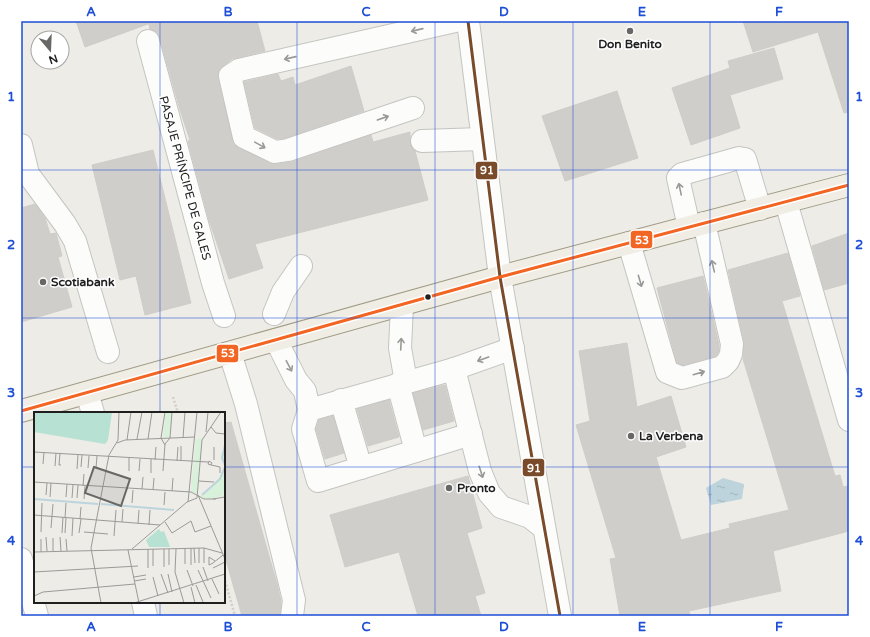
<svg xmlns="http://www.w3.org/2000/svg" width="870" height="637" font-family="'Varela Round',sans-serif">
<defs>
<pattern id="water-ripples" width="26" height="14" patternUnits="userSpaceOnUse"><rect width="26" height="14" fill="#bdd4dd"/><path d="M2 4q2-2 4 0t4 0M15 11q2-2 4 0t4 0" fill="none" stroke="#a2b6bd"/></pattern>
</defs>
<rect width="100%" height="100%" fill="#edece7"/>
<!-- water -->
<polygon fill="url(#water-ripples)" points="723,478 744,484 742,499 711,505 706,488"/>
<!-- building -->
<g fill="#d0ceca" stroke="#d0cdc9">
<polygon points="76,21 147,21 148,24 85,47"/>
<polygon points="148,21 257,21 265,51 232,59 223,66 218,72 218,79 234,145 270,163 277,164 292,162 371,135 373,142 410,132 410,142 415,151 428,200 255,244 263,268 229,279 209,220 188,141 190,140 180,110 160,38 157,32 150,29"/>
<polygon points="743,21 849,21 849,112 844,113 818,32 753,52"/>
<polygon points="774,48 783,79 730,95 740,128 691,145 672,88 730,68 728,61"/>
<polygon points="351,66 364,111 285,138 277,139 255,128 244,82 278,74 281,81 293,77 295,85"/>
<polygon points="617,91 638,158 565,181 542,116"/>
<polygon points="153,150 191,303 145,315 136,276 120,280 92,165"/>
<polygon points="35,204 45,218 50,234 56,233 62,256 58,257 72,307 21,322 21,208"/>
<polygon points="849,233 849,283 824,290 812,246"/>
<polygon points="788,253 800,296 782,301 835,476 840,475 843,487 849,486 849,531 773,551 781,591 689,611 690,616 620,616 610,559 616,558 576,425 590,421 579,351 627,343 637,407 671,396 686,447 656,457 681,540 730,528 729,524 789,510 743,359 744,341 728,270"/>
<polygon points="703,276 719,345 719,351 716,356 683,365 677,363 657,288"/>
<polygon points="445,385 454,421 423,430 413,393"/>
<polygon points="389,400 399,437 368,446 357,409"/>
<polygon points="333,416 344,453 325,459 316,429 319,420"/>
<polygon points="231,422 277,584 281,601 280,616 242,616 224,553 224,423"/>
<polygon points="468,476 482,528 467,533 485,593 475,596 481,616 418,616 399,552 345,567 330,515"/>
</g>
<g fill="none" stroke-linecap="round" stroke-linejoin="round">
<!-- minor casing -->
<g stroke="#c4c4c2" stroke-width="24">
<g id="minor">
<polyline points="468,21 500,277 560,616"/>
<polyline points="148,41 213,283 224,316"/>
<polyline points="413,108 288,150 275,152 244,137 230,76 239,70 455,21"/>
<polyline points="422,141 482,139"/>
<polyline points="21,145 28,174 65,224 75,241 108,352"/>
<polyline points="786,202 849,420"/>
<polyline points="689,227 678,178 682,174 739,158 745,159 760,209"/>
<polyline points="629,243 667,372 682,378 722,367 728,361 731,354 732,344 704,223"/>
<polyline points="402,305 400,348 406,382"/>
<polyline points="274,314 283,292 301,266"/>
<polyline points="276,340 296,380 305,391 309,410 303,429 318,481 471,434"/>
<polyline points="230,353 246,404 294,600 292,616"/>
<polyline points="454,369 480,471 489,493 501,507 530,517 544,528"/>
<polyline points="398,384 416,451"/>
<polyline points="87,393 93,413"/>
<polyline points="341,400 361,468"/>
<polyline points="309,410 454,369 513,348"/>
<polyline points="21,559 37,616"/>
<polyline points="143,602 146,616"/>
</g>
</g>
<!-- major casing -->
<g stroke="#a19b86" stroke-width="24">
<polyline id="major" points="21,411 500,277 849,185"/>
</g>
<!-- path -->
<g stroke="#d6cbc8" stroke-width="2.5" stroke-dasharray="2 2" stroke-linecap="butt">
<polyline points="173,397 178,413"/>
<polyline points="224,577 235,616"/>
</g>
<!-- minor -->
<use href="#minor" stroke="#fcfcfb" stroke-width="22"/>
<!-- major -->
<use href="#major" stroke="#f0ede5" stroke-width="22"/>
<!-- bus-1 casing -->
<g stroke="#fff" stroke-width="6">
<polyline id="bus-1" points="468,21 500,277 560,616"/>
</g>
<!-- bus-2 casing -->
<g stroke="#fff" stroke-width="6">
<polyline id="bus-2" points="21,411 500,277 849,185"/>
</g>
<!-- bus-1 -->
<use href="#bus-1" stroke="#7a4b2a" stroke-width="3"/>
<!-- bus-2 -->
<use href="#bus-2" stroke="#f26522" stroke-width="3"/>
</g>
<!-- one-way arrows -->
<defs><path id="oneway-shaft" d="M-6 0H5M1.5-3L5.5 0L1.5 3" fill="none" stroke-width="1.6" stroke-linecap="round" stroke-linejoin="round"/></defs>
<g stroke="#999998">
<use href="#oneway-shaft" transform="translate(417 30) rotate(167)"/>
<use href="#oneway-shaft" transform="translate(290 58) rotate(167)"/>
<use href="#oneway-shaft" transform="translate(383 118) rotate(-19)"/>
<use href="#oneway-shaft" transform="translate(260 145) rotate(29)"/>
<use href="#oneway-shaft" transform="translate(680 189) rotate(-102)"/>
<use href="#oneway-shaft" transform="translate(713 266) rotate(-103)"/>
<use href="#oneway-shaft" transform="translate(640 281) rotate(74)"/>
<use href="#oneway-shaft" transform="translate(401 344) rotate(-87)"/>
<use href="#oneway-shaft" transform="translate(483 359) rotate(160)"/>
<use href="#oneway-shaft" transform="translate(289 366) rotate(62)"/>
<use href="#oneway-shaft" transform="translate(699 373) rotate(-16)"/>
<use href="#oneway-shaft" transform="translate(481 472) rotate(72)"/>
</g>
<!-- grid -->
<path fill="none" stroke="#1d4ed8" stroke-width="1" stroke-opacity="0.55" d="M160,21V413M297,21V616M435,21V616M573,21V616M710,21V616M21,170H849M21,318H849M21,467H35M224,467H849M160,602V616"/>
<!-- markers -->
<g fill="#676765" stroke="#fff" stroke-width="1.5">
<circle cx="630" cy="31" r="4"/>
<circle cx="43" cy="282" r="4"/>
<circle cx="631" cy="436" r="4"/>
<circle cx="449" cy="488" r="4"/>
</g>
<circle fill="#1f1f1f" stroke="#fff" stroke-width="1.5" cx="428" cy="297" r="3.5"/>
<g text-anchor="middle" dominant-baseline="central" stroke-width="3" stroke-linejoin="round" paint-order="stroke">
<!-- poi labels -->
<g font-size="12" font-weight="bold" fill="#1f1f1f" stroke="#fff" text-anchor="start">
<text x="630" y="44" text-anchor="middle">Don Benito</text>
<text x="51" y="282">Scotiabank</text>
<text x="639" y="436">La Verbena</text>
<text x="457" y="488">Pronto</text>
</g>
<!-- street labels -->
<g font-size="12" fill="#1f1f1f" stroke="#fff">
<text transform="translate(185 178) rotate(75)">PASAJE PRÍNCIPE DE GALES</text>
</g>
</g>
<!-- overview -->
<g transform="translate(34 412)">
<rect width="191" height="191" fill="#edece7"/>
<path d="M132,0H138L135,25H129ZM167,26L168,27L163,83L157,79L162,27ZM191,32V80L188,84L175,87L166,85L189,62L191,53L187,45Z" fill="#d8f1da"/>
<path d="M0,0H78L74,28L71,32L0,20ZM125,117L127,120L130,119L136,135H115L112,128Z" fill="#b6e1d3"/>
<path fill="none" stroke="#bdd4dd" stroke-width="2" d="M191,33L188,46L191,53M168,83L186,67L191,55M0,87L64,92M67,92L140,98"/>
<path fill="none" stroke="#9b9a97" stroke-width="1" d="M177,15L182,21L191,22M172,20L174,0M149,26L151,0M103,27L108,0M114,27L118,0M93,28L97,0M83,31L91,28L161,25M131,33L127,26L131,0M0,40L174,50M26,41L25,53H27M121,48L122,35M180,48V35M143,49L144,35M147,49V34M175,49L178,51L177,53L174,52ZM9,52L10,40M177,53L186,55V61M21,54L22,41M47,55L48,43M54,56L55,44M62,56L63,44M43,57L44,43M95,59V46M105,59L106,47M129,59L131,32L136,26L138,0M117,61V47M165,69L180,70M0,70L157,80L170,87H182M49,74L50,62M108,77L109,65M119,78L120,66M138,79L139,66M12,83L13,71M164,83L191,147M16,85L17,71M32,85L33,72M38,86L39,73M43,86L44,73M50,87L51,74M179,87L191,85M154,90L163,0M98,91L99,78M130,93L131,80M0,103L126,113M31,106L32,91M46,107L47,95M88,110L89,97M131,110L138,121L157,109L161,120L177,114M104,112L105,98M115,113L116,98M17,116L19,92M7,120L8,91M50,120L74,122M28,121L29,105M31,121L32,106M45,121L47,107M38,124L39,106M80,124L82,98M12,125L13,139M26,125L27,139M19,126V139M7,127V140M32,127L33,139M151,136V152M157,136V153M160,136L161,151M165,136V151M170,136V151M98,137L153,90L163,86L168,28L187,0M114,137V156M119,137V154M130,137V155M135,137V153M142,137L141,160L150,191M94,138L105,191M0,140L170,136L188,141M181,149L175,145V153L179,151L189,143M169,155L174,169M179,156L191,150M153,158L159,174M164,158L177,186M0,160L104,154M127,162L134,181M134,162L138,180M100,165L112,163M119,165L124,184M178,167L185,182M100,169L112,167M162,173L169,190M157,175L161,191M0,184L9,180L101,172M67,191L57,136L75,43L84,28L85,0M100,191L191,162"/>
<path fill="#676765" fill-opacity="0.15" stroke="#676765" stroke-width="2" d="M60,55L96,67L87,94L51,81Z"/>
<rect width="191" height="191" fill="none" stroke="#1f1f1f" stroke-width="2"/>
</g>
<g stroke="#fff" stroke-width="1.5">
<rect x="475" y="161" width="23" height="19" rx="4" fill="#7a4b2a"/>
<rect x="630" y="230" width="23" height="19" rx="4" fill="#f26522"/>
<rect x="216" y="344" width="23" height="19" rx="4" fill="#f26522"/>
<rect x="522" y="458" width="23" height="19" rx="4" fill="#7a4b2a"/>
</g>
<g font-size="11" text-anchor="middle" font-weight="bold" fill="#fff">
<text x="487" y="174">91</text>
<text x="642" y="244">53</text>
<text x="228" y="357">53</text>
<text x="534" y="472">91</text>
</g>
<!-- border -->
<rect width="870" height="637" fill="none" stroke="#ffffff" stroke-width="44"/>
<!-- north arrow -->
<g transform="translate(50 50) rotate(161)"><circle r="19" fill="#ffffff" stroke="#a5a5a5"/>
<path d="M0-3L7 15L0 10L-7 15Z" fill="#676765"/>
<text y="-6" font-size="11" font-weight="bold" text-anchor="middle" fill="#1f1f1f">N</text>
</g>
<rect x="22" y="22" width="826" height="593" fill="none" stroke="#1d4ed8" stroke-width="1.5"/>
<g font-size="13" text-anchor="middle" font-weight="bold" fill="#1d4ed8">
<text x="91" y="16">A</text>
<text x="228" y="16">B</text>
<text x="366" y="16">C</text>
<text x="504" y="16">D</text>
<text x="642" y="16">E</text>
<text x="779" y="16">F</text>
<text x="11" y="101">1</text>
<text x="859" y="101">1</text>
<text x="11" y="249">2</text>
<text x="859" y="249">2</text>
<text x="11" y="397">3</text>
<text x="859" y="397">3</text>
<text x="11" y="545">4</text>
<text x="859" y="545">4</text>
<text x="91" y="631">A</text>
<text x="228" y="631">B</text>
<text x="366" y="631">C</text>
<text x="504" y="631">D</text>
<text x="642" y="631">E</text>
<text x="779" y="631">F</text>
</g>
</svg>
